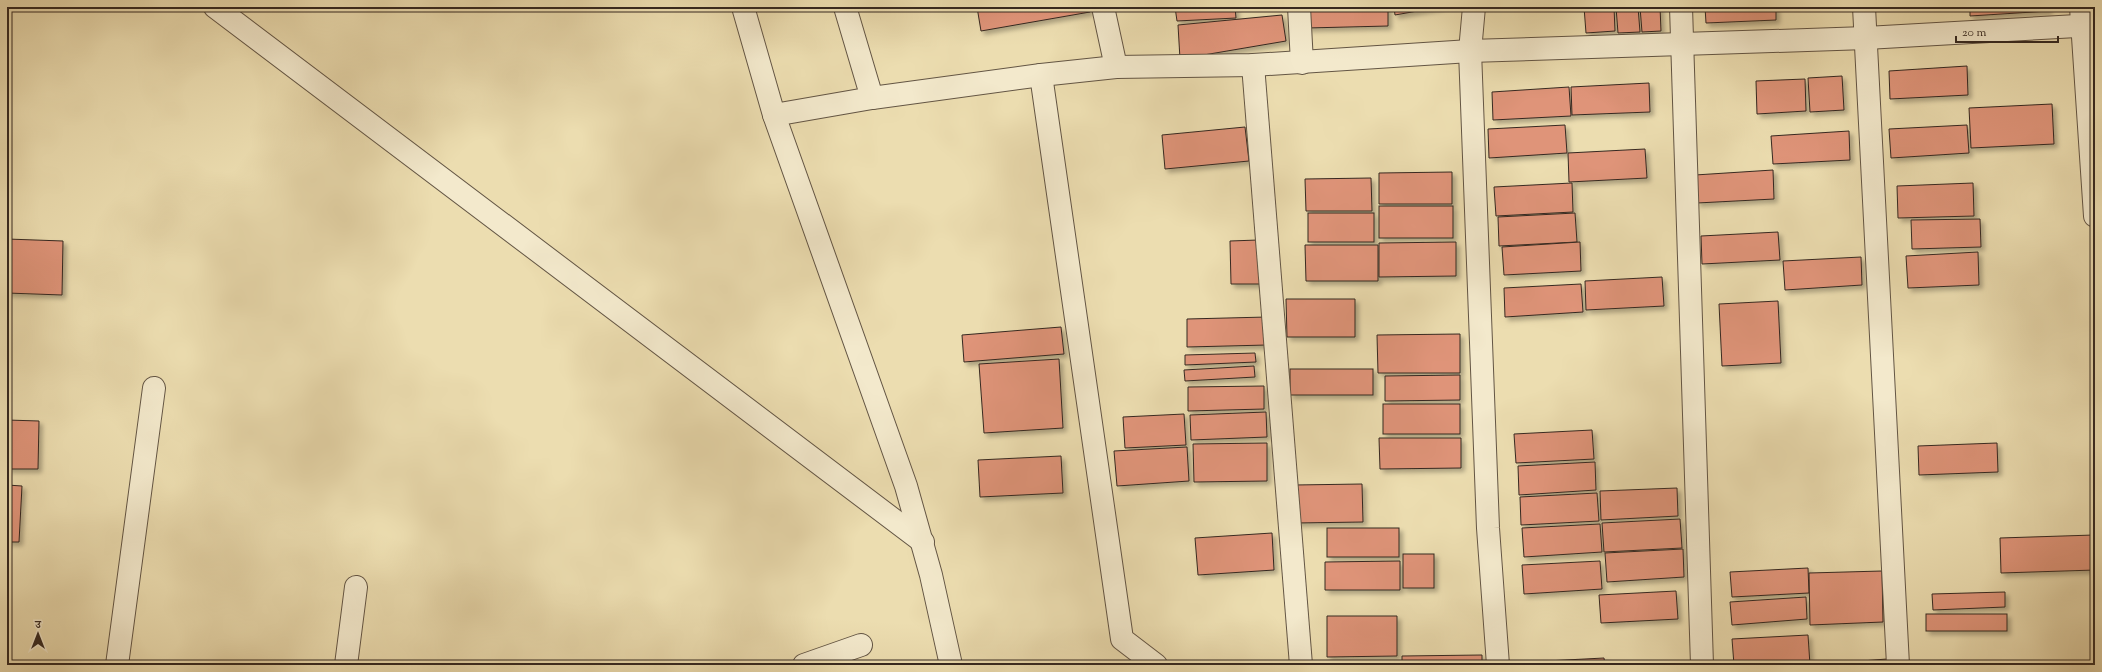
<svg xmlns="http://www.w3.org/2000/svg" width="2102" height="672" font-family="'Sorts Mill Goudy','Noto Serif Devanagari',serif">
	<defs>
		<filter id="shadow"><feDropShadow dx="3.5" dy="3.5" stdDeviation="2" flood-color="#0004"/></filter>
	</defs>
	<rect width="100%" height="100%" fill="#ecddb0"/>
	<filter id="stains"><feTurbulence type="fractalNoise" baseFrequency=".005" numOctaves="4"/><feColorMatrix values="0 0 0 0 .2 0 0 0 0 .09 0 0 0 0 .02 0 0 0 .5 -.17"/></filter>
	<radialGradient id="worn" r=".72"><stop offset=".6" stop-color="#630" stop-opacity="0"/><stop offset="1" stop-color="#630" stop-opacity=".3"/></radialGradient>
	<!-- building -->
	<g fill="#df9479" stroke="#352820" filter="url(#shadow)">
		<path d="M977 7H1089L1090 12 981 31Z"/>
		<path d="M1175 7H1235L1236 18 1177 21Z"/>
		<path d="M1306 7H1388V26L1307 28Z"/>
		<path d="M1394 7H1440L1395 15Z"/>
		<path d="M1584 7H1614L1615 31 1586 33Z"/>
		<path d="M1616 7H1638L1640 32 1618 33Z"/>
		<path d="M1640 7H1660L1661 31 1642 32Z"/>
		<path d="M1705 7H1776V20L1706 23Z"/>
		<path d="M1970 7H2048L2049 11 1970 16Z"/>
		<path d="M1282 15 1286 41 1180 59 1178 25Z"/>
		<path d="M1967 66 1968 95 1890 99 1889 71Z"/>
		<path d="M1842 76 1844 110 1810 112 1808 78Z"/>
		<path d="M1805 79 1806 111 1757 114 1756 81Z"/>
		<path d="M1649 83 1650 112 1572 115 1571 87Z"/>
		<path d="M1569 87 1571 116 1493 120 1492 92Z"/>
		<path d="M2052 104 2054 144 1971 148 1969 108Z"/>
		<path d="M1565 125 1567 153 1489 158 1488 129Z"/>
		<path d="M1967 125 1969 153 1891 158 1889 129Z"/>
		<path d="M1245 127 1249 161 1165 169 1162 135Z"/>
		<path d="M1849 131 1850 160 1773 164 1771 136Z"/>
		<path d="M1645 149 1647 178 1569 182 1568 153Z"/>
		<path d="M1773 170 1774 199 1697 203 1695 175Z"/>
		<path d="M1452 172V204H1379V173Z"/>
		<path d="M1371 178 1372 211H1306L1305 179Z"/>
		<path d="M1572 183 1573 212 1496 216 1494 187Z"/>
		<path d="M1973 183 1974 216 1898 218 1897 186Z"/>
		<rect x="1379" y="206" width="74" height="32"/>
		<rect x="1308" y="213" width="66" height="29"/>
		<path d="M1575 213 1577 242 1499 246 1498 217Z"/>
		<path d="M1980 219 1981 247 1912 249 1911 220Z"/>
		<path d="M1778 232 1780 260 1702 264 1701 236Z"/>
		<path d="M7 239 63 241 62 295 7 293Z"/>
		<path d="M1258 240 1260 284H1231L1230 241Z"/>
		<path d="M1456 242V276L1379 277V243Z"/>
		<path d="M1580 242 1581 271 1504 275 1502 247Z"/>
		<path d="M1305 245H1378V281H1306Z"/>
		<path d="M1978 252 1979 285 1908 288 1906 256Z"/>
		<path d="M1861 257 1862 285 1785 290 1783 261Z"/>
		<path d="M1662 277 1664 306 1586 310 1585 281Z"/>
		<path d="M1581 284 1583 312 1505 317 1504 288Z"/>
		<path d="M1286 299H1355V337H1287Z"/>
		<path d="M1778 301 1781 363 1722 366 1719 304Z"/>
		<path d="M1267 317V345L1187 347V319Z"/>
		<path d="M1061 327 1064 354 964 362 962 335Z"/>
		<path d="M1460 334V373H1378L1377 335Z"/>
		<path d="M1255 353 1256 362 1185 365V355Z"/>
		<path d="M1059 359 1063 428 984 433 979 364Z"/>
		<path d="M1254 366 1255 377 1185 381 1184 370Z"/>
		<rect x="1290" y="369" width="83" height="26"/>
		<path d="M1460 375V400L1385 401V376Z"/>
		<path d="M1264 386V409L1188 411V387Z"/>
		<rect x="1383" y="404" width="77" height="30"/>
		<path d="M1266 412 1267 437 1191 440 1190 415Z"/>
		<path d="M1184 414 1186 445 1125 448 1123 417Z"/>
		<path d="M7 420 39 421 38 469H7Z"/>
		<path d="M1592 430 1594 459 1516 463 1514 434Z"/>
		<path d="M1379 438H1461V468L1380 469Z"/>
		<path d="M1267 443V481L1194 482 1193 444Z"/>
		<path d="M1997 443 1998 472 1919 475 1918 446Z"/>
		<path d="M1187 447 1189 481 1117 486 1114 451Z"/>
		<path d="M1061 456 1063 493 980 497 978 460Z"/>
		<path d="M1595 462 1596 490 1519 495 1518 466Z"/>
		<path d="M1362 484 1363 522 1296 523 1295 485Z"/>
		<path d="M7 485 22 486 19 542H7Z"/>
		<path d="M1677 488 1678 516 1601 520 1600 491Z"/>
		<path d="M1597 493 1599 521 1521 525 1520 497Z"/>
		<path d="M1680 519 1682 548 1604 552 1602 523Z"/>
		<path d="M1600 524 1602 552 1524 557 1522 528Z"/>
		<rect x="1327" y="528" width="72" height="29"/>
		<path d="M1272 533 1274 570 1198 575 1195 538Z"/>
		<path d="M2094 535 2095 570 2001 573 2000 538Z"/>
		<path d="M1683 549 1684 577 1607 582 1605 553Z"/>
		<rect x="1403" y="554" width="31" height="34"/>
		<path d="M1400 561V590H1325V562Z"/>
		<path d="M1600 561 1602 589 1524 594 1522 565Z"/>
		<path d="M1808 568 1809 593 1732 597 1730 572Z"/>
		<path d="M1882 571 1883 622 1810 625 1809 573Z"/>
		<path d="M1676 591 1678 619 1601 623 1599 595Z"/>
		<path d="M2005 592V607L1933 610 1932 594Z"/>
		<path d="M1806 597 1807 619 1732 625 1730 602Z"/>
		<rect x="1926" y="614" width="81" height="17"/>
		<path d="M1327 616H1397V656L1327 657Z"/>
		<path d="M1808 635 1810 665H1734L1732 639Z"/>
		<path d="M1482 655V665H1402V656Z"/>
		<path d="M1604 658 1605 665H1527V662Z"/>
		<path d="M1887 659V665H1811Z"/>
	</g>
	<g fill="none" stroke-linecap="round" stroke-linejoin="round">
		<defs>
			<g id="minor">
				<path d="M215 7 923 542"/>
				<path d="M743 7 774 115 906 486 931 575 951 665"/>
				<path d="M845 7 872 98"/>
				<path d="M1103 7 1116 67"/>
				<path d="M1299 7 1302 63"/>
				<path d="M1474 7 1470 51 1488 528 1498 665"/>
				<path d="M1681 7 1702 665"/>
				<path d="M1864 7 1898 665"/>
				<path d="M2081 7 2095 216"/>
				<path d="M1253 65 1301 665"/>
				<path d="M1041 75 1122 639 1156 665"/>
				<path d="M774 115 872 98 1041 75 1116 67 1253 65 1470 51 1866 38 2095 25"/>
				<path d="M117 665 154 388"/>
				<path d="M346 665 356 587"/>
				<path d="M804 665 861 645"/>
			</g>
		</defs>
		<!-- minor casing -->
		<use href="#minor" stroke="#635544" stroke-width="24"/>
		<!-- minor -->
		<use href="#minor" stroke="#f3e9cc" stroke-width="22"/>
	</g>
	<!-- margin -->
	<rect width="2102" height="672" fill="none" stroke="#ecddb0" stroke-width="24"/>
	<rect x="8" y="8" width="2086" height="656" fill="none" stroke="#352820" stroke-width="2"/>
	<rect x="12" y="12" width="2078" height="648" fill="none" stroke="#352820"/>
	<!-- north arrow -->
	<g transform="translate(38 634)" stroke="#f3e9cc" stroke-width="3" paint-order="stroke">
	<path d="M0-3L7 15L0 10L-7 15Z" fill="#352820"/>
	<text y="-6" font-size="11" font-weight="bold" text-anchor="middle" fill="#352820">उ</text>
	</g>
	<!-- scale -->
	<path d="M1956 36v6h102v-6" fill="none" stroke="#352820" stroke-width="2"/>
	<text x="1962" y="36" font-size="12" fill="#352820" stroke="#f3e9cc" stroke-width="3" paint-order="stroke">20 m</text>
	<rect width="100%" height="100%" filter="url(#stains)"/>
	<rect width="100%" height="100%" fill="url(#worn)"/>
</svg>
